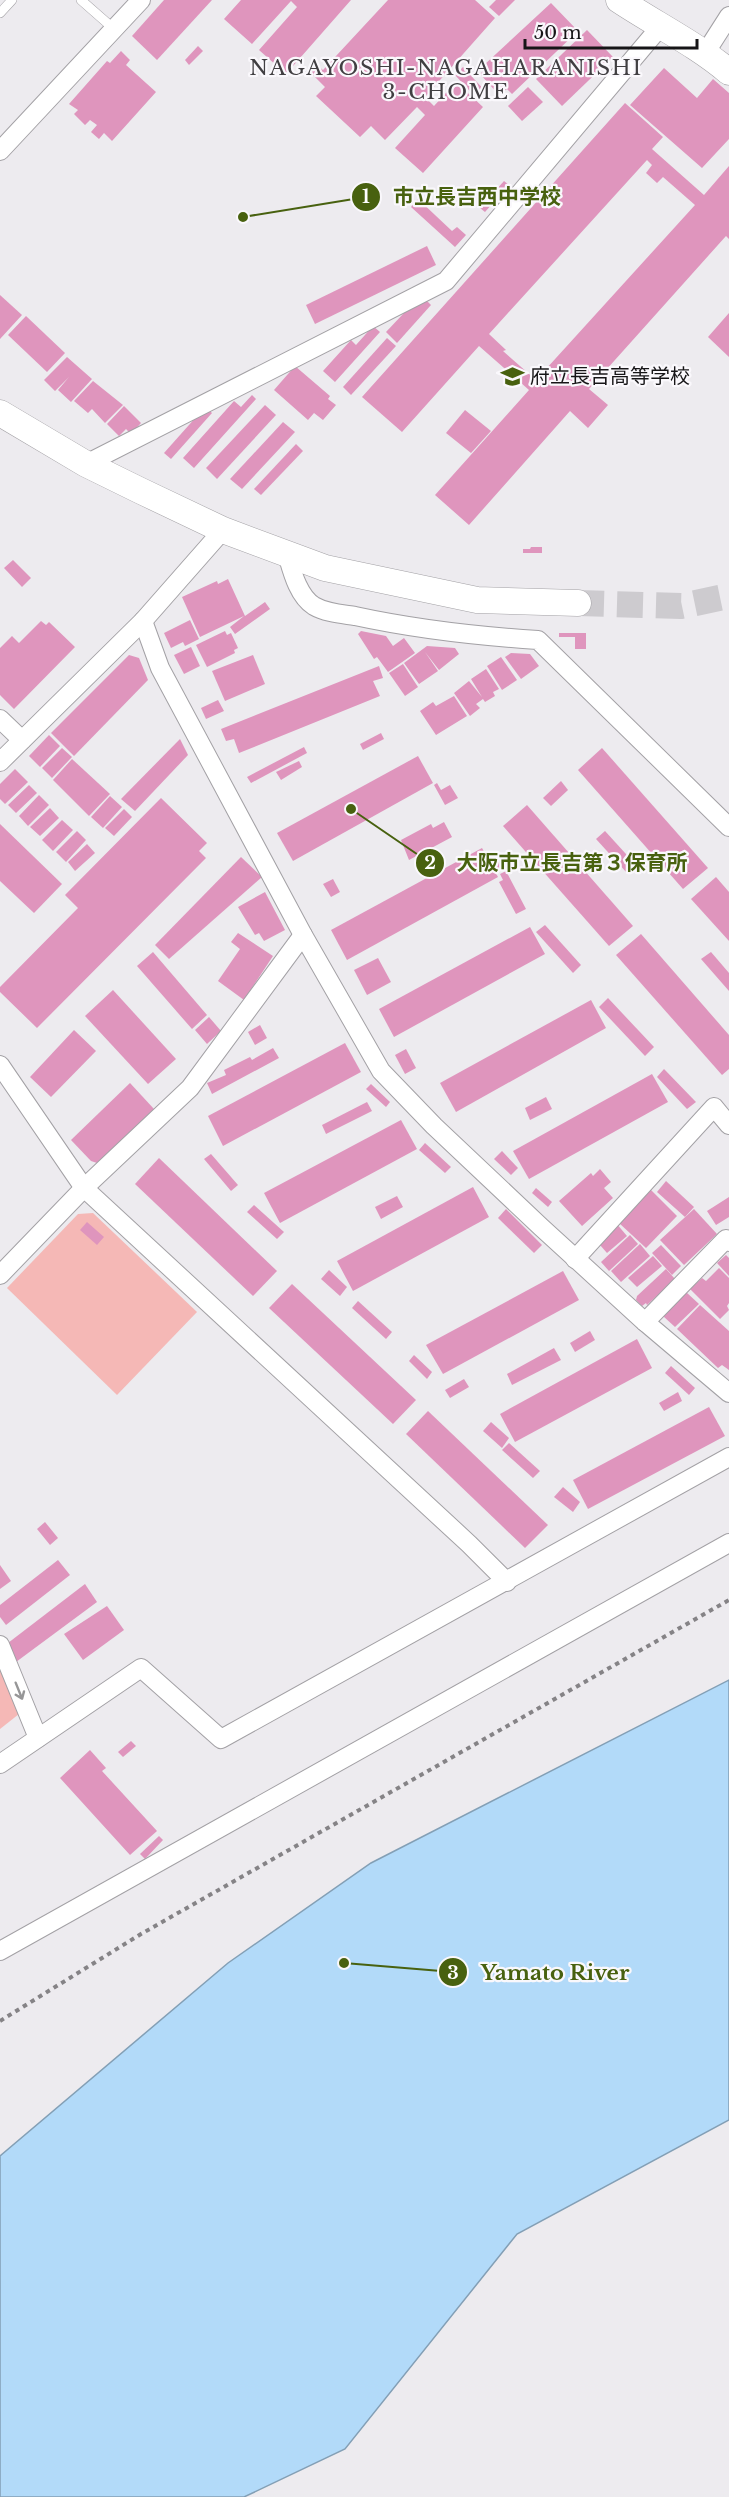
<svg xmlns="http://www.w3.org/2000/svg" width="729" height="2497" font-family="'Libre Baskerville','Noto Sans JP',serif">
	<rect width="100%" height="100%" fill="#edebef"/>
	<!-- green -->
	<g fill="#f5b8b6">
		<path d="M93 1213 197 1312 117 1395 7 1288 78 1214Z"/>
		<path d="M0 1668 19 1714 0 1729Z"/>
	</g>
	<!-- water -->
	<path fill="#b2daf9" stroke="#839fb5" stroke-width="1.5" d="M729 1680V2120L517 2234 345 2449 244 2497H0V2156L228 1963 371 1863Z"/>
	<!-- building -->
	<g fill="#df95bd" fill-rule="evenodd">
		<path d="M164 0H212L157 60 132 36Z"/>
		<path d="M241 0H351L286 74 259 50 297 7 291 1 252 44 224 19Z"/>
		<path d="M388 0H475L495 18 425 97 434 106 456 82 483 107 423 173 395 148 425 115 417 107 385 140 371 126 360 137 316 96 325 87 310 72 317 65 323 70Z"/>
		<path d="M496 0H515L499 16 489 7Z"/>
		<path d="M551 3 578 31 512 94 507 89 499 95 480 74 487 67 484 65Z"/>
		<path d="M587 30 613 57 562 106 536 79Z"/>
		<path d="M198 46 203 51 189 65 185 60Z"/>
		<path d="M121 51 130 60 126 65 156 92 112 141 104 133 99 139 91 132 97 125 90 120 85 125 74 114 78 110 69 104 107 61 110 63Z"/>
		<path d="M463 67 487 93 479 101 455 75Z"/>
		<path d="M664 68 697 98 713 79 729 93V139L702 168 630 105Z"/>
		<path d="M528 87 543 102 522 121 508 106Z"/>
		<path d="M625 103 663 137 652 149 704 195 729 166V239L726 236 589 389 608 405 588 428 570 411 469 525 435 495 529 390 479 346 402 432 362 397ZM647 160 652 165 646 173 657 183 663 177 695 205 536 380 503 351 506 350 489 334Z"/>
		<path d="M504 181 509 185 485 212 480 208Z"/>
		<path d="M418 199 452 231 457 227 466 235 455 247 411 207Z"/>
		<path d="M427 246 436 265 315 324 306 305Z"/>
		<path d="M0 295 22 315 0 339Z"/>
		<path d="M421 295 431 305 397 343 386 332Z"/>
		<path d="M729 313V357L708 337Z"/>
		<path d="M26 316 65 353 47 372 8 335Z"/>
		<path d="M373 326 380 332 335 382 323 371 351 340 356 345Z"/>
		<path d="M387 338 396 346 351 395 343 387Z"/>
		<path d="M67 357 92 379 71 402 58 390 69 377 55 391 44 380Z"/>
		<path d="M295 366 330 396 328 399 336 405 323 420 314 413 308 420 274 390Z"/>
		<path d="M93 381 123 405 105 423 92 409 88 413 74 401Z"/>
		<path d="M252 395 256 399 194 468 183 458 234 401 241 407Z"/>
		<path d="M265 405 276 415 217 479 206 468Z"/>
		<path d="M124 406 141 423 131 434 126 429 119 436 107 424Z"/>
		<path d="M205 407 212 413 171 459 164 453Z"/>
		<path d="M465 410 491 431 471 453 446 433Z"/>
		<path d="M283 422 295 432 242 489 230 479Z"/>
		<path d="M296 444 303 451 261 495 254 489Z"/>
		<path d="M531 547H542V553H523V549H530Z"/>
		<path d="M13 560 31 578 22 587 4 568Z"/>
		<path d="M228 579 245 616 265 602 270 609 235 634 230 627 244 616 200 637 182 597 217 581 218 584Z"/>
		<path d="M190 620 199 639 185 646 183 642 171 648 164 633Z"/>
		<path d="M41 621 46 625 49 622 75 647 14 709 0 695V648L12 636 19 643Z"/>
		<path d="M225 631 227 635 231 633 238 648 234 650 235 653 207 667 196 645Z"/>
		<path d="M361 631 386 636 393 646 404 638 415 653 388 672 377 657 374 659 358 634Z"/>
		<path d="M559 633H586V649H575V637H559Z"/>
		<path d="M427 646 455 648 459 654 439 670 425 652 438 671 419 684 404 663Z"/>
		<path d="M191 647 200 666 184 674 174 655Z"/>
		<path d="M511 653 530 654 539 666 521 679 505 657Z"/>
		<path d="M129 655 139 658 148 680 74 756 51 733Z"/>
		<path d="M253 655 265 684 225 701 212 671Z"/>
		<path d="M501 657 517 680 502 690 487 666Z"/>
		<path d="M403 664 418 687 405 696 389 673Z"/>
		<path d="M379 666 383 678 373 681 380 696 239 753 234 739 226 741 221 729Z"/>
		<path d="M486 669 499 689 493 692 495 696 485 702 483 699 476 704 480 708 470 716 454 693 469 681 482 697 471 679Z"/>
		<path d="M454 696 467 716 436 735 420 711 433 702 436 706Z"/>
		<path d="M218 700 224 711 206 719 201 708Z"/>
		<path d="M381 733 384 739 363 750 360 744Z"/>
		<path d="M49 735 60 746 40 767 29 756Z"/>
		<path d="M180 739 188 755 135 811 121 799Z"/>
		<path d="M304 747 307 753 251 783 247 777Z"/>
		<path d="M62 748 72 757 52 778 42 768Z"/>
		<path d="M602 748 708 868 683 889 578 770Z"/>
		<path d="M418 756 433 783 293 861 277 833Z"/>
		<path d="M72 759 110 794 89 816 53 780Z"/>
		<path d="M299 761 302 767 281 780 276 772Z"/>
		<path d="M15 769 28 782 5 804 0 799V784Z"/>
		<path d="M561 781 568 790 551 806 543 798Z"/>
		<path d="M437 783 441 790 450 785 458 798 445 805 434 785Z"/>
		<path d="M29 785 37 793 16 813 8 805Z"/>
		<path d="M39 795 49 805 28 826 19 816Z"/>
		<path d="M110 796 122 807 103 828 91 817Z"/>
		<path d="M161 798 207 843 199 851 206 858 37 1028 0 992V987L78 908 65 895Z"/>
		<path d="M527 805 633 926 609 946 503 826Z"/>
		<path d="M50 808 59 818 40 836 30 827Z"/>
		<path d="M124 809 132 817 114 836 105 828Z"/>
		<path d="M62 820 73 830 53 851 42 840Z"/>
		<path d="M444 822 452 837 409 860 401 840 431 824 433 828Z"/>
		<path d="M0 824 62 884 34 913 0 881Z"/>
		<path d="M77 831 86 840 66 862 56 852Z"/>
		<path d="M605 831 636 865 627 873 596 839Z"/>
		<path d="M87 844 95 853 75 871 68 862Z"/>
		<path d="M482 848 498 877 347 960 331 930Z"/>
		<path d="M495 851 504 868 497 872 488 854Z"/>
		<path d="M241 857 262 877 169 959 155 945Z"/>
		<path d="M506 871 526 909 516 914 499 882 503 880 500 874Z"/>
		<path d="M716 877 729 892V941L691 899Z"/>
		<path d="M333 879 340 892 331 897 323 884Z"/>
		<path d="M265 892 285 930 264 941 259 933 255 935 238 907Z"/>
		<path d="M545 925 581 965 573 973 536 932Z"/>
		<path d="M530 927 545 954 394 1037 379 1009Z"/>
		<path d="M238 933 273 956 244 1000 218 981 240 949 231 942Z"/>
		<path d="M641 934 729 1035V1069L722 1075 616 955Z"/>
		<path d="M153 952 207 1015 192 1029 137 966Z"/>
		<path d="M711 952 729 973V991L701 959Z"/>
		<path d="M378 958 391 982 367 995 354 970Z"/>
		<path d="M113 990 176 1059 148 1084 85 1016Z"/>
		<path d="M608 998 654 1047 645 1056 599 1007Z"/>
		<path d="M591 1000 606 1028 456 1112 440 1083Z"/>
		<path d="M209 1017 221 1031 207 1044 195 1030Z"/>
		<path d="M260 1025 267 1038 255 1045 248 1032Z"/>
		<path d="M74 1030 96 1051 51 1097 30 1077Z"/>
		<path d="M345 1043 361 1072 223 1146 208 1116Z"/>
		<path d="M273 1048 279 1058 212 1094 207 1083 226 1075 224 1070 250 1057 252 1060Z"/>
		<path d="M406 1049 416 1068 405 1074 395 1055Z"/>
		<path d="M664 1069 696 1102 687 1109 657 1077Z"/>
		<path d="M652 1074 668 1102 529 1179 513 1151Z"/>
		<path d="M130 1083 154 1109 97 1163 91 1161 71 1140Z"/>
		<path d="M371 1084 390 1102 386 1107 366 1089Z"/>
		<path d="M546 1097 552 1109 530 1120 525 1108Z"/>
		<path d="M367 1102 372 1111 326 1134 322 1125Z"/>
		<path d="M401 1120 417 1149 280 1223 264 1193Z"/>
		<path d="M425 1143 451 1167 445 1173 419 1150Z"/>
		<path d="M502 1151 518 1168 511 1175 494 1159Z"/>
		<path d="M211 1154 238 1185 231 1191 204 1159Z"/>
		<path d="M159 1158 277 1271 253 1296 135 1184Z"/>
		<path d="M600 1169 611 1182 604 1188 613 1198 582 1226 559 1201 591 1173 593 1176Z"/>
		<path d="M666 1181 694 1207 685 1217 657 1192Z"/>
		<path d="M473 1187 489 1217 353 1291 337 1261Z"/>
		<path d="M536 1188 552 1202 548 1207 532 1193Z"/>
		<path d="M651 1190 677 1216 646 1248 619 1223Z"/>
		<path d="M397 1196 403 1207 381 1219 375 1207Z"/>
		<path d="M729 1197V1217L716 1225 707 1211Z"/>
		<path d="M254 1205 284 1232 277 1239 247 1212Z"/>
		<path d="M506 1209 542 1245 534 1253 498 1218Z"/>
		<path d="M694 1209 717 1234 684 1265 660 1240Z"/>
		<path d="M87 1222 104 1237 97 1245 80 1230Z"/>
		<path d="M616 1223 627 1236 607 1253 600 1245Z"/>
		<path d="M630 1235 638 1244 609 1271 601 1262Z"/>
		<path d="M640 1244 650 1256 621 1282 611 1271Z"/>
		<path d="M661 1245 681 1266 672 1275 652 1253Z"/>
		<path d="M726 1255 729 1258V1276L717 1263Z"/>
		<path d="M653 1256 662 1266 637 1287 628 1278Z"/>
		<path d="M719 1268 729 1278V1303L727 1306 729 1310 720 1319 690 1289 702 1278 706 1281Z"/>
		<path d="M666 1269 675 1279 647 1305 646 1303 642 1306 636 1300 637 1296Z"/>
		<path d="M329 1270 347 1287 340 1296 321 1279Z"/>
		<path d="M563 1271 579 1300 443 1374 426 1345Z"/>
		<path d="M292 1284 416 1400 393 1424 269 1308Z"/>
		<path d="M686 1292 699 1304 675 1327 663 1316Z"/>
		<path d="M358 1301 392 1332 386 1339 352 1308Z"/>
		<path d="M700 1305 729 1331V1370L722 1365 718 1368 677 1329Z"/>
		<path d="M590 1331 595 1340 575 1352 570 1343Z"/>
		<path d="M637 1339 652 1368 515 1442 500 1414Z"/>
		<path d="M554 1348 561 1360 512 1385 507 1374Z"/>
		<path d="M414 1355 432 1372 427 1379 409 1361Z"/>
		<path d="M671 1366 695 1388 689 1395 665 1373Z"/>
		<path d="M464 1379 469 1387 450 1398 445 1390Z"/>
		<path d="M678 1392 682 1401 664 1411 659 1403Z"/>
		<path d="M709 1407 725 1436 588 1509 573 1480Z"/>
		<path d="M428 1411 548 1525 525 1548 406 1434Z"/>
		<path d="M491 1422 509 1438 502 1448 483 1431Z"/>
		<path d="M509 1443 540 1471 533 1478 502 1450Z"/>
		<path d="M563 1487 580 1502 573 1512 554 1497Z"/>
		<path d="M45 1522 58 1538 50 1545 37 1529Z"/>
		<path d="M58 1560 70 1575 6 1625 0 1617V1605Z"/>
		<path d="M0 1565 11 1581 0 1589Z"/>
		<path d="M85 1584 97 1602 16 1662 8 1643Z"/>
		<path d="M107 1606 124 1630 83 1660 64 1634Z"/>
		<path d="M131 1741 136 1746 123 1757 118 1752Z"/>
		<path d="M90 1750 106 1768 102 1771 157 1831 130 1855 60 1778Z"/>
		<path d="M159 1836 163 1840 145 1859 140 1854Z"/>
	</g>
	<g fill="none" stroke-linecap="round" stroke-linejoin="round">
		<!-- secondary-tunnel -->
		<path stroke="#cdcbcf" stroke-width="26" stroke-dasharray="26 13" stroke-linecap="butt" d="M578 603 681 606 729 596"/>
		<defs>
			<g id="lane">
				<path d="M81 0 114 29"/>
				<path d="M0 13 12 0"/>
			</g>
			<g id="street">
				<path d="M706 52 729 16"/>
				<path d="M0 151 141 0"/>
				<path d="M86 464 446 281 660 27"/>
				<path d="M287 554C292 571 298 596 314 606 326 613 342 614 355 616 415 629 476 636 538 640L729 827"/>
				<path d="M143 621 160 668 303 935 381 1071 434 1126 541 1227 645 1322 729 1393"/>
				<path d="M0 719 22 740"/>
				<path d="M0 762 143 621 223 530"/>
				<path d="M0 1065 84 1188 469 1544 507 1582"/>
				<path d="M575 1259 714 1107 729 1125"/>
				<path d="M0 1275 84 1188 190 1088 303 935"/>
				<path d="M645 1322 726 1239 729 1242"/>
				<path d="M0 1645 38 1738"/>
				<path d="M0 1764 141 1668 221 1739 729 1457"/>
				<path d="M0 1951 729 1543"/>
			</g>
			<g id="secondary">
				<path d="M619 0C655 24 696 44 729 72"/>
				<path d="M0 413 86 464 141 491 223 530 325 568 477 600 578 603"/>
			</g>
		</defs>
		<!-- lane casing -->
		<use href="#lane" stroke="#a3a1a5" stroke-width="10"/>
		<!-- street casing -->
		<use href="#street" stroke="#a3a1a5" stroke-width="20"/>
		<!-- secondary casing -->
		<use href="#secondary" stroke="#a3a1a5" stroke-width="27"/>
		<!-- path -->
		<path stroke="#858386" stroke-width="4" stroke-dasharray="4.5 4.5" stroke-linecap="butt" d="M0 2021 141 1934 729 1600"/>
		<!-- lane -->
		<use href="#lane" stroke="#fff" stroke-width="9"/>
		<!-- street -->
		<use href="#street" stroke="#fff" stroke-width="18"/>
		<!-- secondary -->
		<use href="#secondary" stroke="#fff" stroke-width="26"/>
	</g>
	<!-- one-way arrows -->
	<defs><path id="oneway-shaft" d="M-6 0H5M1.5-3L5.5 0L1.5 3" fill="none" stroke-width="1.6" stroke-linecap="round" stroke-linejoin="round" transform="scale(1.5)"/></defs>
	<use stroke="#969697" href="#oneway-shaft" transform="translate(19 1691) rotate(68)"/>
	<!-- icons -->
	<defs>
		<symbol id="school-bare" viewBox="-9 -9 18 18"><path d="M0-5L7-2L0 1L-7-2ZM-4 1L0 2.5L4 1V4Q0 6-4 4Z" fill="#48610f" stroke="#faf8fc" stroke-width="2.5" paint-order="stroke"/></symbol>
	</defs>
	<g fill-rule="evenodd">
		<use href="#school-bare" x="496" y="360" width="33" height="33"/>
	</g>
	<g text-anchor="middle" stroke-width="4.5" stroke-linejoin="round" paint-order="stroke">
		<!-- poi labels -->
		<g font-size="20" fill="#161517" stroke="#faf8fc" text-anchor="start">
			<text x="530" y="383">府立長吉高等学校</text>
		</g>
		<!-- neighbourhood labels -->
		<g font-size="21" letter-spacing="1.5" fill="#413f42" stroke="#faf8fc">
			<text x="446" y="75">NAGAYOSHI-NAGAHARANISHI<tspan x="446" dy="24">3-CHOME</tspan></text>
		</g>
	</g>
	<!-- callouts -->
	<path fill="none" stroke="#48610f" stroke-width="2" d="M243 217L366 197M351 809L430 863M344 1963L453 1972"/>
	<g fill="#48610f" stroke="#faf8fc" stroke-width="2">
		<circle cx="243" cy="217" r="6"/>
		<circle cx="351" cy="809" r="6"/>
		<circle cx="344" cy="1963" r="6"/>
		<circle cx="366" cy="197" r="15"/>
		<circle cx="430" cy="863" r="15"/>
		<circle cx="453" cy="1972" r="15"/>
	</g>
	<g font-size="18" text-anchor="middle" font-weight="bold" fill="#fff">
		<text x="366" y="203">1</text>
		<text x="430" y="869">2</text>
		<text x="453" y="1979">3</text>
	</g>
	<g font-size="21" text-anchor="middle" font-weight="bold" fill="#48610f" stroke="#faf8fc" stroke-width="4.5" stroke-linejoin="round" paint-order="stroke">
		<text x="477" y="204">市立長吉西中学校</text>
		<text x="572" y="870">大阪市立長吉第３保育所</text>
		<text x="555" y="1980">Yamato River</text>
	</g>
	<!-- scale -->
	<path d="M525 39v9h172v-9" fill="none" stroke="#161517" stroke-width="3"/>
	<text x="534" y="39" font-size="18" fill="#161517" stroke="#faf8fc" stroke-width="4.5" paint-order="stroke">50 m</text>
</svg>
